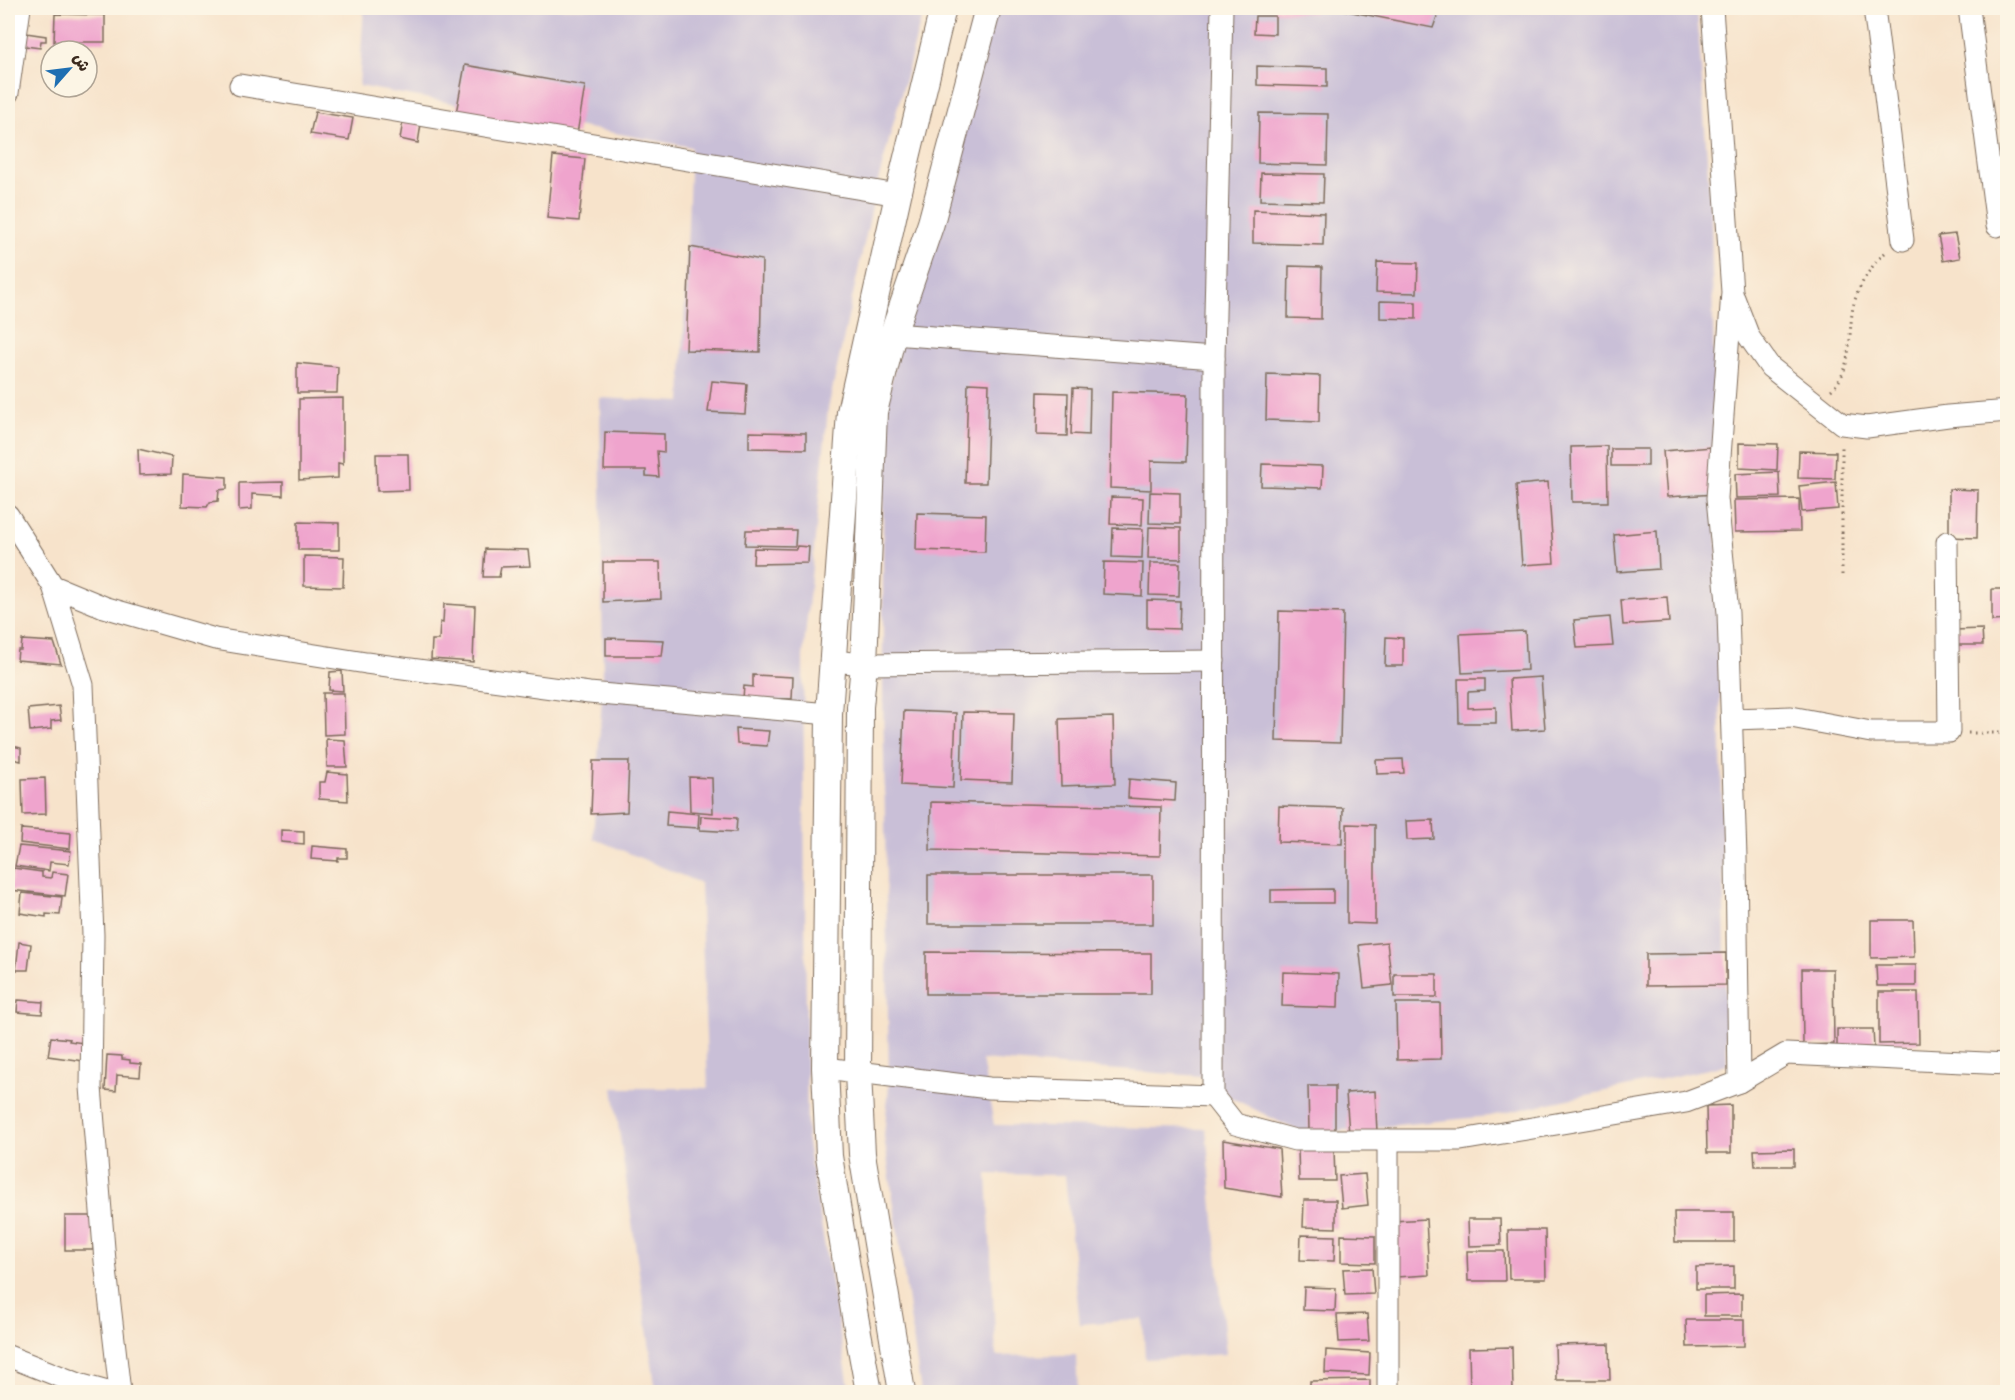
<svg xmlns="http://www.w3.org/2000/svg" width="2015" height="1400" font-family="'Playpen Sans','Playpen Sans Arabic',sans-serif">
	<rect width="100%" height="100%" fill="#fcf5e5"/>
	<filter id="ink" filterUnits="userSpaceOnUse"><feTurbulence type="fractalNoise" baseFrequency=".0167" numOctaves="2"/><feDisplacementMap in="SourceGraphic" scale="12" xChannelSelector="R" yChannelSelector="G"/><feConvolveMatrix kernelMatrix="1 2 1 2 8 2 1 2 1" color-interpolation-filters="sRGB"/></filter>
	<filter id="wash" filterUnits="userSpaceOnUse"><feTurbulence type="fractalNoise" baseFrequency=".008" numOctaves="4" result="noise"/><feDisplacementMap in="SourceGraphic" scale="24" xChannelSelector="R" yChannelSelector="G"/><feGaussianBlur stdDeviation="1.35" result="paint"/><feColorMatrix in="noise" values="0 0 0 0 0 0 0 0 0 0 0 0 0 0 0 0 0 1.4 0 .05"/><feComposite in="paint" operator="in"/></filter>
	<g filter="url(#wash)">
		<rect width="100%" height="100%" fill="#f7e3cb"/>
		<!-- industrial -->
		<g fill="#c9bfd7">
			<path d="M364 8H924L876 189 828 409 803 657 807 1143 850 1392H656L613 1088H708L700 883 593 838 603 681 600 398 681 402 691 147 359 86Z"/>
			<path d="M975 8H1697L1711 220 1727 1065 1490 1116 1304 1134 1232 1098 1200 1076 982 1060 994 1125 1206 1129 1226 1354 1145 1359 1143 1319 1080 1324 1065 1175 987 1174 996 1356 1076 1355 1078 1392H921L884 1136 889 1085 883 692V417Z"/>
		</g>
		<g id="blocks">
			<!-- building -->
			<g fill="#efa4cd">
				<path d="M1274 8H1315L1314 13 1274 12Z"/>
				<path d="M1332 8H1440L1433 28Z"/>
				<path d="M55 14 105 15V42H54Z"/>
				<path d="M1255 16H1275V34L1254 33Z"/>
				<path d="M26 33 46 36V41H41L40 48 25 46Z"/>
				<path d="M465 65 585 86 577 134 456 113Z"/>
				<path d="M1257 66 1327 68V87L1257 85Z"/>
				<path d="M315 112 353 118 349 140 310 134Z"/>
				<path d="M1259 113 1328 114 1327 165 1258 163Z"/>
				<path d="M403 121 421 124 418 143 400 139Z"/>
				<path d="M553 156 585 159 579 221 547 218Z"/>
				<path d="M1261 173 1324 174 1323 202 1260 200Z"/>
				<path d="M1253 210 1324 213 1323 245 1253 243Z"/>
				<path d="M1955 234 1960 258 1943 261 1938 236Z"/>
				<path d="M690 247 762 260 760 352 686 350Z"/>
				<path d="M1377 262 1418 263 1417 293 1376 292Z"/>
				<path d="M1289 266 1322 267 1321 319 1288 318Z"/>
				<path d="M1380 301 1416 302V319L1380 318Z"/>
				<path d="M297 363 338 367 337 393H297Z"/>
				<path d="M1267 374 1320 376 1319 422 1266 420Z"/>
				<path d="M712 381 747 384 745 414 708 412Z"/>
				<path d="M968 383 989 384 986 483H965Z"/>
				<path d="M1073 388 1090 389 1089 435 1071 434Z"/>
				<path d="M1038 392 1068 393 1067 436 1037 435Z"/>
				<path d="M1112 392 1188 394 1186 462 1151 461V490L1110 488Z"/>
				<path d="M343 398V464L338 463V478L299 480V399Z"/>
				<path d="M605 432 664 434V452L657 451 659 477 646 476V470H604Z"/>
				<path d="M749 432 806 433V449L749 448Z"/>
				<path d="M1739 443 1778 444 1777 470 1739 468Z"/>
				<path d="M1607 446 1608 502H1572L1571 447Z"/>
				<path d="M1712 447 1716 494 1667 497 1663 451Z"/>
				<path d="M138 449 172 457 171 474 139 475Z"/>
				<rect x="1611" y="449" width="37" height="17"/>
				<path d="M1799 451 1836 452 1835 479 1798 478Z"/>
				<path d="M376 454H408L409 490 377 491Z"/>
				<path d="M1262 464 1323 466 1322 488 1261 486Z"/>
				<path d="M1779 472 1780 497 1736 498 1735 474Z"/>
				<path d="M183 474 227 477V489L219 490 218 501 210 502 207 507 182 506Z"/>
				<path d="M283 482V496L252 494V509L239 510V483Z"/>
				<path d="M1548 482 1554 563 1522 565 1516 485Z"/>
				<path d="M1836 482 1838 509 1802 512 1799 486Z"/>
				<path d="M1949 489 1978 490 1977 538 1949 537Z"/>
				<path d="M1150 492 1180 493V524L1149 523Z"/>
				<path d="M1111 497 1143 498 1142 525 1110 524Z"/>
				<path d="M1799 499 1800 531 1735 532 1734 500Z"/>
				<path d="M917 513 986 515 985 552 916 550Z"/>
				<path d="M298 522 339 523V550H298Z"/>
				<path d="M1149 527 1181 528V559L1148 558Z"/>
				<path d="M1113 528 1143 529 1142 558 1112 557Z"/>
				<path d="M746 530H796L795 546 745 545Z"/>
				<path d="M1657 531 1659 569 1617 572 1614 535Z"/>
				<path d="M797 546 809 547 808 563 753 564 754 548 796 549Z"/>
				<path d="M485 549 528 550 530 566 501 567 499 577H483Z"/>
				<path d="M304 556 344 557 343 587 304 586Z"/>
				<path d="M603 562H660L661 599 603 602Z"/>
				<path d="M1104 562 1143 563 1142 596 1103 594Z"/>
				<path d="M1150 563H1180L1179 596 1149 595Z"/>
				<path d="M1992 589H2008V620L1992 621Z"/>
				<path d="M1667 597 1669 622 1623 625 1621 600Z"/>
				<path d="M1147 600 1180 601 1179 629 1147 628Z"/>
				<path d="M444 604 475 606 473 662 431 659 432 640H439L440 622 443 623Z"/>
				<path d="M1279 611 1343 613 1340 743 1276 741Z"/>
				<path d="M1610 617 1613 646 1577 648 1574 620Z"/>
				<path d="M1982 629 1983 645H1955L1954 630Z"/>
				<path d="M1525 631 1527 670 1462 673 1460 634Z"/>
				<path d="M1386 637 1403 638V666H1385Z"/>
				<path d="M606 638 664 640 662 656H606Z"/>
				<path d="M22 640 54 642 61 664 17 660 18 650H21Z"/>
				<path d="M342 671 343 691 329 690 330 672Z"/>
				<path d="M753 675 793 677 792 699 743 698 744 686 753 687Z"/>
				<path d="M1541 677 1545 729 1512 731 1509 679Z"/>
				<path d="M1458 679H1485V691L1468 692V708L1496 707V723H1459Z"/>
				<path d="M323 693H344L345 734 324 735Z"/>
				<path d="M59 706 61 720 51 721V729L30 731 28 709Z"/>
				<path d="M904 711 956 713 953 788 901 785Z"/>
				<path d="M963 712 1014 713 1012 782 961 780Z"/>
				<path d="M1113 717 1115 784 1061 786 1059 719Z"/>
				<path d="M736 729 769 731 767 746 737 744Z"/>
				<path d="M326 739 345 740 347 767H327Z"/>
				<path d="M9 745 21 748V761L8 758Z"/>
				<path d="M1403 759 1404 773 1377 774 1376 760Z"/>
				<path d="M593 761H629L627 812 591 814Z"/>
				<path d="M327 772 347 774 348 801 319 799V782H325Z"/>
				<path d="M689 777 712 778 713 813 690 811Z"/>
				<path d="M45 778 46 814 23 815 22 779Z"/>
				<path d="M1129 779 1176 783 1175 801 1128 798Z"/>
				<path d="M931 802 1161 807 1160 856 930 850Z"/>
				<path d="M1279 806 1343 808 1342 844 1278 842Z"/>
				<path d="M667 811 699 814 698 828 666 826Z"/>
				<path d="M701 816 737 818 736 832 700 830Z"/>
				<path d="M1433 820 1434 839 1407 840 1406 821Z"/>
				<path d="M1347 824 1375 825V924L1347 923Z"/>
				<path d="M21 829 71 833 70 849 20 843Z"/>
				<path d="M281 830 304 831V844L281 842Z"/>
				<path d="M19 846 71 851 69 864 50 862 49 871 15 866Z"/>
				<path d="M312 846 347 849V858H338V861L311 859Z"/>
				<path d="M13 868 42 872V877L51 878 52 872 68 874 65 896 10 890Z"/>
				<rect x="928" y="875" width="225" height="49"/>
				<path d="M1333 889V903H1271V890Z"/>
				<path d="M22 893 62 897 60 915 46 914V917L20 913Z"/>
				<path d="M1871 920H1913L1914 957 1871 958Z"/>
				<path d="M19 942 31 944 28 970H16Z"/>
				<path d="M1387 942 1392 985 1364 988 1359 945Z"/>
				<path d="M926 952 1151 953V994H926Z"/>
				<path d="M1726 953V985L1646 986V954Z"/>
				<path d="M1876 965H1916V986H1877Z"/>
				<path d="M1802 969H1833L1834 1044 1803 1045Z"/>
				<path d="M1283 972 1339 974 1338 1008 1282 1006Z"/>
				<rect x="1394" y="974" width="43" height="23"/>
				<path d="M1879 992H1918L1919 1043 1879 1044Z"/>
				<path d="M18 1000 43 1002 42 1014 17 1012Z"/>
				<path d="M1396 1003H1440L1441 1059 1397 1060Z"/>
				<path d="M1837 1029H1873L1874 1047 1837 1048Z"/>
				<path d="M51 1037 70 1039 69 1041 83 1043V1061L48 1056Z"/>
				<path d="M107 1055 122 1056V1059L130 1060V1063L141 1064 140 1077 117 1075 116 1091 105 1090Z"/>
				<path d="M1308 1086H1335V1131H1309Z"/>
				<path d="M1375 1091 1377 1132 1349 1134 1346 1093Z"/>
				<path d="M1731 1105V1153H1707L1706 1106Z"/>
				<path d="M1223 1140 1279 1149 1282 1197 1224 1188Z"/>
				<path d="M1334 1149 1335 1181H1299L1298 1150Z"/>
				<path d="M1794 1149V1166H1755L1754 1150Z"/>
				<path d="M1365 1174 1368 1205 1342 1208 1339 1176Z"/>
				<path d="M1304 1200H1336V1228L1303 1227Z"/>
				<path d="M1674 1212H1734V1242H1675Z"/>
				<rect x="65" y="1216" width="28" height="34"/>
				<path d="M1426 1219 1429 1275 1396 1277 1393 1221Z"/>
				<path d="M1468 1219H1500L1501 1245 1469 1246Z"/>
				<path d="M1508 1230H1545L1546 1279H1509Z"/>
				<path d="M1301 1235 1335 1236 1334 1261 1300 1260Z"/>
				<path d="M1341 1235 1375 1236V1263L1341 1262Z"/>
				<path d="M1467 1251H1504L1505 1281H1468Z"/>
				<path d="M1734 1266V1289H1696V1267Z"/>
				<path d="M1372 1268 1374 1294 1345 1295 1343 1269Z"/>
				<path d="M1304 1287 1336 1288 1335 1311 1303 1310Z"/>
				<path d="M1742 1294V1316H1704V1295Z"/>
				<path d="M1367 1314 1369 1341 1339 1342 1337 1315Z"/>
				<path d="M1686 1320H1744V1346L1687 1347Z"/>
				<path d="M1609 1344 1610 1380H1556L1555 1345Z"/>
				<path d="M1512 1347 1513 1392H1470L1469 1348Z"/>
				<path d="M1326 1350 1370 1353 1369 1375 1325 1373Z"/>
				<path d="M1370 1380V1392H1310V1381Z"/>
			</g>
		</g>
	</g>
	<g filter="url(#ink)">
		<use href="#blocks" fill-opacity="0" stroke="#7d6b5b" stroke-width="1.5"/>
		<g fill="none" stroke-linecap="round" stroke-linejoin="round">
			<defs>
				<g id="minor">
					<path d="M1222 8 1214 358 1213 1096 1235 1124 1295 1140H1461L1686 1102 1739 1082 1786 1054 2008 1064"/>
					<path d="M1712 8 1732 292 1717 498 1728 613 1736 857 1739 1082"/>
					<path d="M1874 8 1903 240"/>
					<path d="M1969 8 1997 226"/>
					<path d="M240 85 898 195"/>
					<path d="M8 93 20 8"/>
					<path d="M1734 298 1749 337 1770 367 1842 424 1867 427 1948 416 2008 411"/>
					<path d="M879 337 893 334 1214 358"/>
					<path d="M8 515 53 586 104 607 215 639 366 663 589 693 829 714"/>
					<path d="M53 586 83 685 93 935 91 1087 105 1261 120 1392"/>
					<path d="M833 661 864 664 1214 661"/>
					<path d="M1732 719 1791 717 1871 732H1949L1947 542"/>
					<path d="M825 1068 989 1088 1213 1096"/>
					<path d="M1388 1140V1392"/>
					<path d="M8 1356 79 1384 108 1392"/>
				</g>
				<g id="major">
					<path d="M869 1392 854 1311 829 1156 825 1068 829 714 850 412 898 195 943 8"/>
					<path d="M902 1392 862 1154 858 1073 860 707 864 664 874 412 893 334 931 223 988 8"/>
				</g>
			</defs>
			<!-- minor casing -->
			<use href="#minor" stroke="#7d6b5b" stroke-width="23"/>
			<!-- major casing -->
			<use href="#major" stroke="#7d6b5b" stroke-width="28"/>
			<!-- path -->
			<g stroke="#7d6b5b" stroke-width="3" stroke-dasharray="1.5 4.5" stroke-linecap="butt">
				<path d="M1831 390C1853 371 1848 334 1853 307 1858 286 1871 265 1887 251"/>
				<path d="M1842 575V444"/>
				<path d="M1968 733H2008"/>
			</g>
			<!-- minor -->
			<use href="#minor" stroke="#fff" stroke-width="21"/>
			<!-- major -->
			<use href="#major" stroke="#fff" stroke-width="26"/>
		</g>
	</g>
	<!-- margin -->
	<rect width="2015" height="1400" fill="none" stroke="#fcf5e5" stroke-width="30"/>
	<!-- north arrow -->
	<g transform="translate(69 69) rotate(62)"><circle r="28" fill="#fcf5e5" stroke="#afa495" stroke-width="1.5"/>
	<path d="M0-4.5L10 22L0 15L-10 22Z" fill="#1f6fb2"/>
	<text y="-9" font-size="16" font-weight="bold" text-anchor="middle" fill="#3b2a1e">ش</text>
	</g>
</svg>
